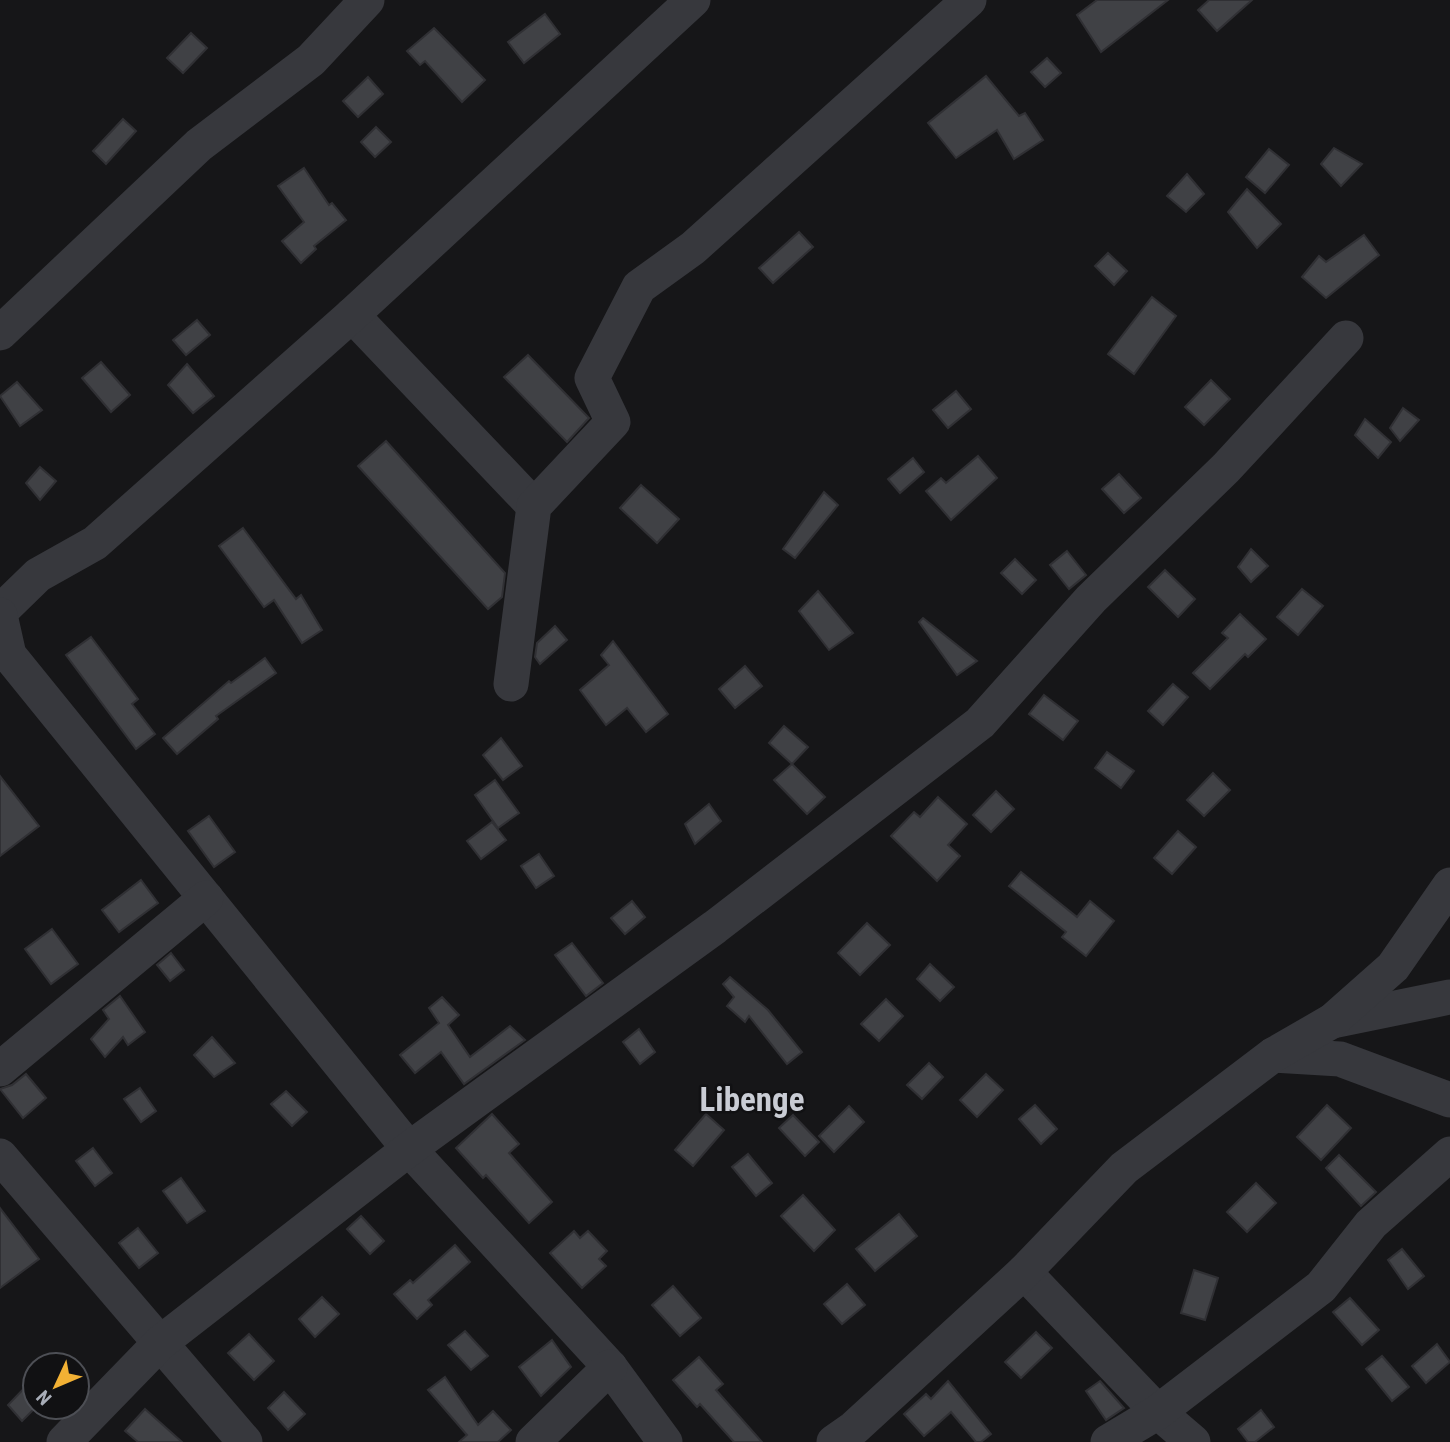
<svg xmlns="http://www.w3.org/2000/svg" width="1450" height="1442" font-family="'Roboto Condensed',sans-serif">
	<rect width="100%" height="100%" fill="#161618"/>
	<!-- building -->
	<g fill="#404145" stroke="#303034" stroke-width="2">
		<path d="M1097 0H1168L1101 52 1077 15Z"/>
		<path d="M1209 0H1252L1217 31 1198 10Z"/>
		<path d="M545 14 560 34 524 63 508 42Z"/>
		<path d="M434 28 485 80 462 102 425 61 420 65 407 51Z"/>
		<path d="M191 33 207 48 183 73 167 58Z"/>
		<path d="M1047 58 1061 73 1045 87 1031 72Z"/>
		<path d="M986 76 1019 116 1025 113 1043 140 1014 159 997 130 956 158 928 123Z"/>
		<path d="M368 77 383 94 358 117 343 101Z"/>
		<path d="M123 119 136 131 106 164 93 151Z"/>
		<path d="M376 127 391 142 375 157 361 142Z"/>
		<path d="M1334 148 1362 164 1341 186 1321 164Z"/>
		<path d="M1269 149 1289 165 1265 193 1246 177Z"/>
		<path d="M304 168 329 205 332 203 346 220 314 246 316 249 301 263 282 241 304 222 278 186Z"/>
		<path d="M1187 174 1204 194 1186 212 1167 196Z"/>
		<path d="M1247 189 1281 224 1257 248 1228 212Z"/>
		<path d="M799 232 813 247 773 283 759 268Z"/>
		<path d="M1364 235 1379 255 1326 298 1302 277 1319 256 1326 262Z"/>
		<path d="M1108 253 1127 271 1114 285 1095 266Z"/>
		<path d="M1152 297 1176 316 1134 374 1108 354Z"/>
		<path d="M197 320 210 335 186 355 173 340Z"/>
		<path d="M528 355 589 418 567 442 504 377Z"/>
		<path d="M101 362 130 395 111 412 82 378Z"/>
		<path d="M187 364 214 396 193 413 168 385Z"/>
		<path d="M1211 380 1230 399 1204 425 1185 407Z"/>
		<path d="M17 382 42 410 20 426 0 396Z"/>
		<path d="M956 391 971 409 948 428 933 410Z"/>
		<path d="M1403 408 1419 420 1400 441 1390 428Z"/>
		<path d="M1365 419 1391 442 1378 458 1355 435Z"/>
		<path d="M386 441 505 573 502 597 488 609 358 466Z"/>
		<path d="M978 456 997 478 951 520 926 491 941 478 946 483Z"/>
		<path d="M913 458 924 472 900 493 888 479Z"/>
		<path d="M40 467 56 481 40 500 26 483Z"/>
		<path d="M1119 474 1141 498 1124 513 1102 489Z"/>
		<path d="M641 485 679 519 657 543 620 508Z"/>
		<path d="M824 492 838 505 795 558 783 549Z"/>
		<path d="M243 528 296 599 301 595 322 630 302 643 274 600 264 607 219 546Z"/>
		<path d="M1251 549 1268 566 1251 582 1238 567Z"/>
		<path d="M1067 551 1086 575 1069 589 1050 565Z"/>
		<path d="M1015 559 1036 580 1022 594 1001 573Z"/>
		<path d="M1165 570 1195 599 1178 617 1148 587Z"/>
		<path d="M1302 589 1323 606 1298 635 1277 617Z"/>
		<path d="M818 591 853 633 829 650 799 611Z"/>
		<path d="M1240 614 1266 639 1248 657 1245 654 1210 689 1193 673 1228 638 1222 633Z"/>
		<path d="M923 618 977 661 957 675 919 622Z"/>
		<path d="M555 626 567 640 540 664 535 657 537 643Z"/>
		<path d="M91 637 138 699 132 704 155 734 136 749 66 655Z"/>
		<path d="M613 641 668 714 646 732 627 708 606 725 580 690 609 665 601 655Z"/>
		<path d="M265 658 276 673 216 716 218 719 177 754 163 738 229 681 231 683Z"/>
		<path d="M745 666 762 686 735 708 719 689Z"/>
		<path d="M1173 684 1188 697 1163 725 1148 711Z"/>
		<path d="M1044 695 1078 721 1063 740 1029 714Z"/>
		<path d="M784 726 808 747 792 764 769 743Z"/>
		<path d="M501 738 522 766 503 780 483 755Z"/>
		<path d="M1107 752 1134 771 1121 788 1095 768Z"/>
		<path d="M792 764 825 797 807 814 774 780Z"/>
		<path d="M1213 773 1230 790 1204 816 1187 800Z"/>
		<path d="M0 776 39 826 0 856Z"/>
		<path d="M495 780 519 813 498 828 475 795Z"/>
		<path d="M996 791 1014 809 991 832 973 815Z"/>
		<path d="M938 797 967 824 948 845 960 856 937 881 891 836 914 812 920 817Z"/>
		<path d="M709 804 721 821 695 844 685 824Z"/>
		<path d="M209 816 235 852 214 867 188 831Z"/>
		<path d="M492 822 506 840 481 859 467 841Z"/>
		<path d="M1178 831 1196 847 1172 874 1154 858Z"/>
		<path d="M539 854 554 876 536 888 521 866Z"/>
		<path d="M1021 872 1077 917 1090 901 1114 921 1086 956 1062 937 1066 932 1009 886Z"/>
		<path d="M141 880 158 903 119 932 102 910Z"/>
		<path d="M632 901 645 917 625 934 611 918Z"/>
		<path d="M867 923 890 945 860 975 838 953Z"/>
		<path d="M52 929 78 964 51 984 25 949Z"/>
		<path d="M572 943 603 983 586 996 555 955Z"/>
		<path d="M171 953 184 970 170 981 157 965Z"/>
		<path d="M930 964 954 987 940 1001 917 979Z"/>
		<path d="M730 977 768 1010 802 1052 787 1064 749 1016 745 1022 727 1006 734 997 723 984Z"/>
		<path d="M120 996 145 1032 128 1045 123 1037 105 1057 91 1039 109 1019 103 1010Z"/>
		<path d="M442 997 459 1015 448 1025 470 1057 510 1026 525 1040 464 1084 441 1052 415 1073 400 1055 439 1023 429 1008Z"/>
		<path d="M886 999 903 1016 879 1041 861 1024Z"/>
		<path d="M639 1029 655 1052 640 1064 623 1042Z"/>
		<path d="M212 1037 235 1063 214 1077 194 1055Z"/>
		<path d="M929 1063 943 1077 922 1099 907 1085Z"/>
		<path d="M26 1074 46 1098 23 1118 0 1089 12 1085Z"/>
		<path d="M986 1074 1003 1090 977 1117 960 1100Z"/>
		<path d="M140 1088 156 1111 141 1122 124 1099Z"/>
		<path d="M286 1091 307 1112 292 1126 271 1104Z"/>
		<path d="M1035 1105 1057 1129 1041 1144 1019 1119Z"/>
		<path d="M1327 1105 1351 1128 1321 1160 1297 1137Z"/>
		<path d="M849 1106 864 1122 834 1152 819 1136Z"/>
		<path d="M492 1114 519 1144 509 1153 552 1202 529 1223 486 1175 483 1178 456 1148Z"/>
		<path d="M706 1114 724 1130 693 1166 675 1150Z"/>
		<path d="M793 1115 819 1142 805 1156 779 1128Z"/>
		<path d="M93 1148 112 1173 95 1186 76 1161Z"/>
		<path d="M748 1154 772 1183 756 1196 732 1167Z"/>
		<path d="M1339 1155 1376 1192 1361 1206 1326 1168Z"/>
		<path d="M181 1178 205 1211 187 1223 163 1191Z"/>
		<path d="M1256 1183 1276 1203 1247 1232 1227 1212Z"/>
		<path d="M803 1195 835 1230 814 1251 781 1216Z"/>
		<path d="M0 1208 39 1259 0 1288Z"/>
		<path d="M899 1214 917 1236 875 1271 856 1249Z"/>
		<path d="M361 1216 384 1241 370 1254 347 1229Z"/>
		<path d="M138 1228 158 1253 139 1268 119 1243Z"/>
		<path d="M574 1231 580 1238 588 1231 607 1251 599 1259 606 1266 582 1288 550 1253Z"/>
		<path d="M455 1245 470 1262 428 1300 432 1305 417 1319 394 1294 410 1280 413 1283Z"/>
		<path d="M1402 1249 1424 1276 1408 1289 1388 1260Z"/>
		<path d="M1194 1270 1218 1278 1205 1320 1181 1313Z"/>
		<path d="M847 1284 865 1305 842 1324 824 1304Z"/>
		<path d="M673 1286 701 1318 680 1336 652 1305Z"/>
		<path d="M322 1297 339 1314 315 1337 299 1319Z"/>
		<path d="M1350 1298 1379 1330 1362 1345 1333 1312Z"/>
		<path d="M465 1331 488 1356 471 1370 448 1345Z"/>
		<path d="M1036 1332 1052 1348 1021 1378 1005 1362Z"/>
		<path d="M249 1334 274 1361 254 1380 228 1353Z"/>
		<path d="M552 1340 571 1367 541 1396 519 1367Z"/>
		<path d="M1437 1344 1450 1362 1426 1383 1412 1366Z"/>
		<path d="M1382 1356 1409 1387 1392 1401 1366 1369Z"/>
		<path d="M699 1357 723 1384 716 1390 762 1442H734L700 1404 697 1407 673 1380Z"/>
		<path d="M35 1377V1408L22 1421 8 1405Z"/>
		<path d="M445 1377 478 1425 493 1411 511 1430 498 1442H459L467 1435 428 1390Z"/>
		<path d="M948 1381 991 1434 981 1442H976L951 1412 924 1436 904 1414 926 1394 931 1399Z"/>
		<path d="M1100 1381 1124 1408 1106 1420 1086 1391Z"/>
		<path d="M284 1392 305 1414 288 1430 268 1408Z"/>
		<path d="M145 1409 182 1442H138L125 1431Z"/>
		<path d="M1261 1410 1274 1427 1255 1442H1248L1238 1429Z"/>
	</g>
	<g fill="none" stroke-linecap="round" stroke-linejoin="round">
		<!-- minor -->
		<g stroke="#37383d" stroke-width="35">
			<path d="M352 315 534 506"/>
			<path d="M0 333 199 145 311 60 367 0"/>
			<path d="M0 612 38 575 95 543 352 315 693 0"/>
			<path d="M0 615 9 655 409 1149 610 1367 665 1442"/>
			<path d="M511 684 534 506 613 422 592 378 639 287 693 248 969 0"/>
			<path d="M1332 1021 1450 997"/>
			<path d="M1273 1055 1340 1059 1450 1100"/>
			<path d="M0 1069 206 898"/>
			<path d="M0 1156 245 1442"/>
			<path d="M1024 1272 1158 1412 1193 1442"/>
			<path d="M64 1442 160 1343 409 1149 715 927 980 723 1091 599 1226 468 1346 338"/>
			<path d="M533 1442 610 1367"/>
			<path d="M834 1442 854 1428 1024 1272 1124 1168 1273 1055 1332 1021 1393 967 1450 885"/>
			<path d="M1108 1442 1158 1412 1321 1287 1371 1224 1450 1154"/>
		</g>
	</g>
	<g text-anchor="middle" stroke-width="5" stroke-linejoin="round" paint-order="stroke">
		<!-- town labels -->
		<g font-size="33" font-weight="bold" fill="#c9ccd4" stroke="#111113">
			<text x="752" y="1111">Libenge</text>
		</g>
	</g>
	<!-- north arrow -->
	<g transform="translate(56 1386) rotate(226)"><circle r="33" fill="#111113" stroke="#4d4f55" stroke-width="2"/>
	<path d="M0-5L12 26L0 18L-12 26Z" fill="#f2b134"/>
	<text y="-10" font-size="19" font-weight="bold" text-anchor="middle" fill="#a8adb8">N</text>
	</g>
</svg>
